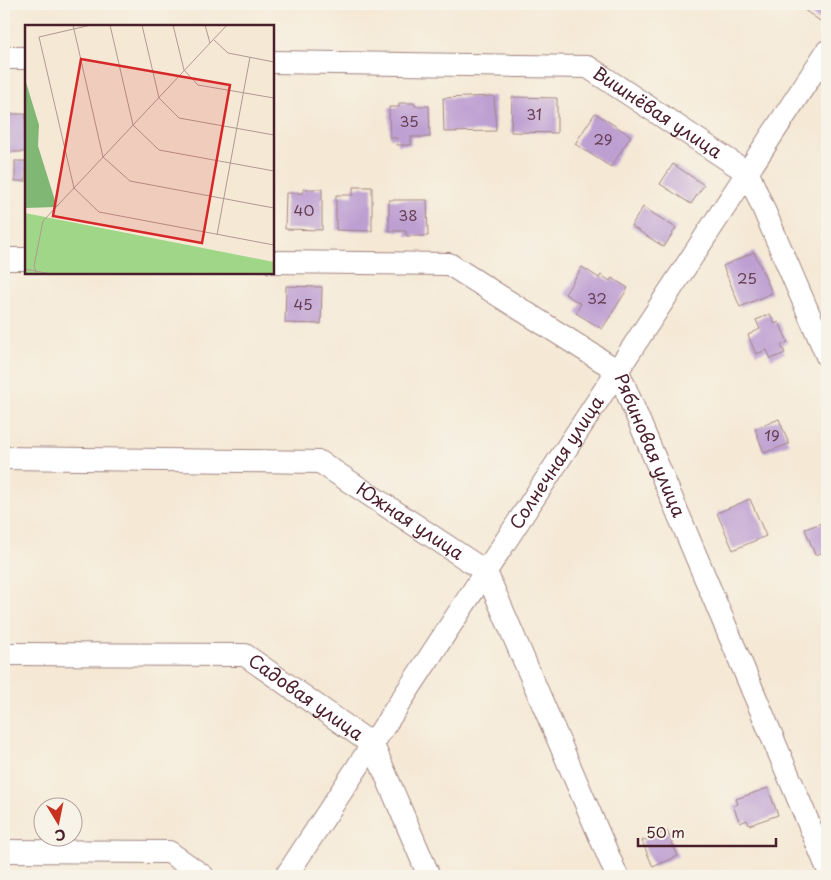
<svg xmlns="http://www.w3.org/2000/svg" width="831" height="880" font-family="'Playpen Sans',sans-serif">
	<rect width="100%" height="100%" fill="#f7f3e8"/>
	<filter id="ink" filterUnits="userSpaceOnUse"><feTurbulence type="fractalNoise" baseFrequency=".02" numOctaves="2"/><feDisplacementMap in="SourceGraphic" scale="10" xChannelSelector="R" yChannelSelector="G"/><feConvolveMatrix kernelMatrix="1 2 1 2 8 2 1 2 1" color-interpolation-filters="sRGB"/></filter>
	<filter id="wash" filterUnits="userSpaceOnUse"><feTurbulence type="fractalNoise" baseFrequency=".0096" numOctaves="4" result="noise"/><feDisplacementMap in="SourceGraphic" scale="20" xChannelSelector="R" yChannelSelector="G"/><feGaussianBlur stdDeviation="1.12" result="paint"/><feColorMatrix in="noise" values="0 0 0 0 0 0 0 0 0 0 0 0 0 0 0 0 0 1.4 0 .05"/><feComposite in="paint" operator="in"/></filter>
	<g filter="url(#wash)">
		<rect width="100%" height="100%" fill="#f5e9d6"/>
		<g id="blocks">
			<!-- building -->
			<g fill="#bd9fd2">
				<path d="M802 4H824L827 6 826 25 800 7Z"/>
				<path d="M494 96 496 131 444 132 443 98Z"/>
				<path d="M512 97 557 98V133L511 132Z"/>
				<path d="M399 103H415V106H429L430 137H411V145H397V138H390L389 107H399Z"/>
				<path d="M595 113 631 136 611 167 575 144Z"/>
				<rect x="8" y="114" width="18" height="38"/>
				<rect x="15" y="161" width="11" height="20"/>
				<path d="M673 164 704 185 691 204 660 184Z"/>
				<path d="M353 187H372V231L336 230V195H353Z"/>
				<path d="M303 189H322V230L285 229 286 193H303Z"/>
				<path d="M389 200H427L428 236H406V231H389Z"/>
				<path d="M643 207 676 228 664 247 631 226Z"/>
				<path d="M754 252 772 293 740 307 723 266Z"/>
				<path d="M582 267 599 278 601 275 610 281 612 278 628 288 602 329 576 313 581 304 565 294Z"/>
				<path d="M286 286 322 287 321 324 285 323Z"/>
				<path d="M770 314 775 324 779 322 788 342 781 345 785 353 771 359 767 350 756 354 748 335 760 329 756 320Z"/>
				<path d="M779 419 789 444 764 453 755 429Z"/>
				<path d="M750 499 766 536 733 550 717 513Z"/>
				<path d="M827 521V551L815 555 805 529Z"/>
				<path d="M768 788 778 815 749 825 747 820 740 823 733 806 738 804 736 799Z"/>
				<path d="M667 831 678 856 653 867 642 841Z"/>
			</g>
		</g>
	</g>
	<g filter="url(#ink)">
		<use href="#blocks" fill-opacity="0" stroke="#a08480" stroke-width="1"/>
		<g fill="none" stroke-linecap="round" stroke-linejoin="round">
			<defs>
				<g id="minor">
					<path d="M4 58H26"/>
					<path id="s1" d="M272 62 588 67 748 173 827 356"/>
					<path d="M4 259H26"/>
					<path id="s2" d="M272 262 449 264 618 371 827 867"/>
					<path id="s3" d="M4 458 320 462 486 572 617 876"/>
					<path id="s4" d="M4 654 245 655 373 745 429 876"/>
					<path d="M4 851 169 852 203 876"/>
					<path id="s5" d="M286 876 827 51"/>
				</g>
			</defs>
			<!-- minor casing -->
			<use href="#minor" stroke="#a08480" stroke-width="24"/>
			<!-- minor -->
			<use href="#minor" stroke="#fff" stroke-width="22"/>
		</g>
	</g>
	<g text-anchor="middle" stroke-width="4" stroke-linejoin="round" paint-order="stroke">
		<!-- number labels -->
		<g font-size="15" fill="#673f55">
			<text x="534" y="120">31</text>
			<text x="409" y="127">35</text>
			<text x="603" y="145">29</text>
			<text x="304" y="216">40</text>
			<text x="408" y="221">38</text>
			<text x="747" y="284">25</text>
			<text x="597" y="304">32</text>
			<text x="303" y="310">45</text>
			<text x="772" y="441">19</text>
		</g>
		<!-- street labels -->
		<g font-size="18" fill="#4a1f2b" stroke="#f7f3e8">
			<text dy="6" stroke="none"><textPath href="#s1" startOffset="399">Вишнёвая улица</textPath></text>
			<text dy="6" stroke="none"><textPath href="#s2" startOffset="458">Рябиновая улица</textPath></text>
			<text dy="6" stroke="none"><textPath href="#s5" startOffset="494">Солнечная улица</textPath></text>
			<text dy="6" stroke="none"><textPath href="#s3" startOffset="424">Южная улица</textPath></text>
			<text dy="6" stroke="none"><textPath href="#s4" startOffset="315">Садовая улица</textPath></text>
		</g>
	</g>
	<!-- overview -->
	<g transform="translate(25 25)">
		<rect width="249" height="249" fill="#f5e9d6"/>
		<path d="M0 188 249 237V249H0Z" fill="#a0d687"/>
		<path d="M0 54 14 100 13 121 32 182 0 183Z" fill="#80b774"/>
		<path fill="none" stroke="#b19892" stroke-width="1" d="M48 0 78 132 105 156 249 183M66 0 14 12 49 163 74 187 249 220M85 0 108 100 134 125 249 146M117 0 134 73 154 93 249 110M148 0 159 45 173 60 249 73M180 0 185 18M189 15 203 28 249 37M192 210 225 32M0 244 26 249M12 249 9 241 18 196 202 0"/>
		<path fill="#d62828" fill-opacity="0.15" stroke="#d62828" stroke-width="2.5" d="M56 34 205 60 177 218 28 191Z"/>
		<rect width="249" height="249" fill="none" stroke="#4a1f2b" stroke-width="2.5"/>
	</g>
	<!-- margin -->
	<rect width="831" height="880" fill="none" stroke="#f7f3e8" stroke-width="20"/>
	<!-- north arrow -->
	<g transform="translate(58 822) rotate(170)"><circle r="24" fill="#f7f3e8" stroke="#b29e9c"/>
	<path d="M0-4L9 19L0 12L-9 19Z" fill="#c8321e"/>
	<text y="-8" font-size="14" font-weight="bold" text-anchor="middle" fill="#4a1f2b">С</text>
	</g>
	<!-- scale -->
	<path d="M638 838v8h138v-8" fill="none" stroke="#4a1f2b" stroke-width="2.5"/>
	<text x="646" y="838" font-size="15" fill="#4a1f2b" stroke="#f7f3e8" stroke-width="4" paint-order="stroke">50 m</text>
</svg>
